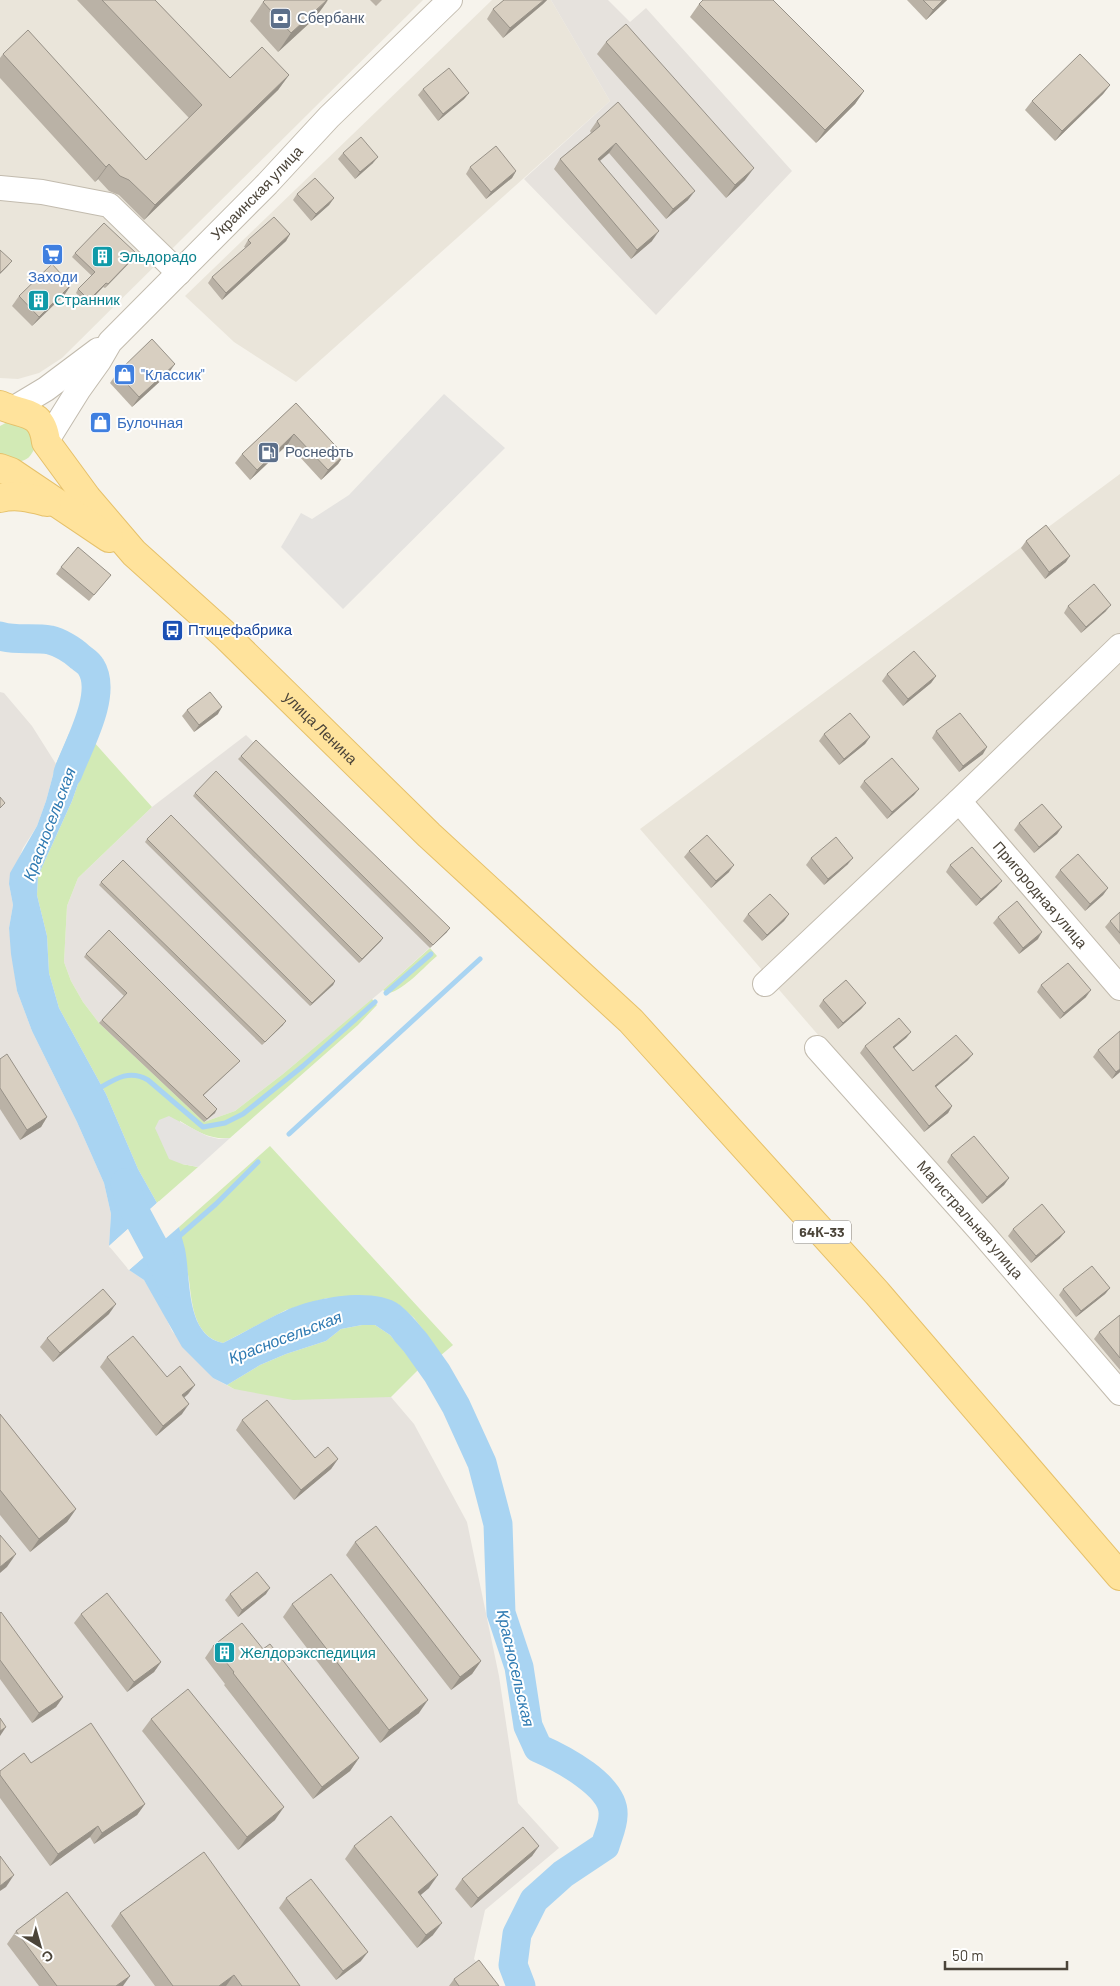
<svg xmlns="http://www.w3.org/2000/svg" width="1120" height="1986" font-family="Barlow,sans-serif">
	<rect width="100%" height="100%" fill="#f6f3ec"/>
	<!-- residential -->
	<g fill="#eae5da">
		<path d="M0 0H423L62 358 39 373 18 379 0 378Z"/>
		<path d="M492 0H551L610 101 296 382 234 342 185 296Z"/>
		<path d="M1120 474V1384L640 829Z"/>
	</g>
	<!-- industrial -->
	<g fill="#e6e2dd">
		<path d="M551 0H608L630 22 646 8 792 171 656 315 524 179 610 101Z"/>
		<path d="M0 692 4 693 32 726 56 764 46 801 37 826 23 848 9 884 13 905 9 928 17 991 32 1031 77 1122 104 1183 111 1214 109 1246 129 1270 144 1280 159 1303 172 1331 213 1378 234 1389 362 1397H391L414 1424 467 1522 499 1676 518 1803 559 1848 485 1910 474 1959 495 1986H0Z"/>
		<path d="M246 735 447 932 383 990 283 1074 235 1111 204 1122 99 1023 83 1002 71 981 64 962 67 906 78 878 152 807Z"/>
	</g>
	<!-- green -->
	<g fill="#d2eab5">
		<path d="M11 420 24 422 36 444C29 466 17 463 0 456V426Z"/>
		<path d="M93 741 152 807 78 878 67 906 64 962 71 981 83 1002 99 1023 204 1122 235 1111 283 1074 372 999 377 1005 358 1025 230 1138C210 1140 196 1131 180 1121L182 1164 198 1167 157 1203 138 1169 106 1094 59 1008 49 973 47 936 37 895 38 876 72 801Z"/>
		<path d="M430 948 437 956C425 966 404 990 389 993L383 990Z"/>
		<path d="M270 1146 453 1345 440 1356 427 1335 414 1318 398 1304 327 1298 286 1310 223 1343C194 1337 192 1304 189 1280 186 1262 182 1244 179 1227Z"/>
		<path d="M362 1325H375L390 1335 419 1369 391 1397 293 1400 234 1389 227 1385 260 1365 286 1354 326 1341 341 1329Z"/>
	</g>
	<!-- parking -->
	<g fill="#e5e3e0">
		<path d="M444 394 505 448 343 609 281 547 301 513 312 519 349 495Z"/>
		<path d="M169 1116 207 1136 219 1139 230 1138 198 1167 182 1164 169 1159 155 1128 159 1120Z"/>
	</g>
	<!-- water -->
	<g fill="#a9d4f2">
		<path d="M69 734 93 741 72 801 38 876 37 895 47 936 49 973 59 1008 106 1094 138 1169 157 1203 109 1246 111 1214 104 1183 77 1122 32 1031 17 991 11 954 9 928 13 905 9 884 10 873 37 826 46 801 56 764Z"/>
		<path d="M179 1227C181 1234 183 1242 185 1249 191 1278 185 1336 223 1343 244 1333 264 1320 285 1311 312 1298 374 1286 400 1305 417 1319 429 1337 440 1356L419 1369 390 1335 375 1325H362L341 1329 326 1341 286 1354 260 1365 227 1385 213 1378 182 1347 144 1280 129 1270Z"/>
	</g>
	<!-- pier -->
	<g fill="#f6f3ec">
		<path d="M159 1201V1205L110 1248 109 1246Z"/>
		<path d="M179 1224 180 1225 129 1270 127 1268Z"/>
	</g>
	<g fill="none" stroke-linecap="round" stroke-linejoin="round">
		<!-- stream -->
		<g stroke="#a9d4f2" stroke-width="5">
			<path d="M386 993 431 954"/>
			<path d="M98 1089C115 1079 129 1069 148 1080L203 1127 225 1123 243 1114 303 1066 375 1002"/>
			<path d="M289 1134 480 959"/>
			<path d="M177 1238 216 1204 258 1162"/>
		</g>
		<!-- river -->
		<g stroke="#a9d4f2" stroke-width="29">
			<path d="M0 636C16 641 33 637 50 640 59 642 73 650 80 657 84 660 89 663 91 667 108 694 78 746 68 773"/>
			<path d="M125 1183 131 1204 167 1271 171 1283"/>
			<path d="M406 1332 415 1342 437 1373 456 1406 482 1463 498 1524 501 1613 519 1667 528 1726 538 1748C561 1758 616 1786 613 1816 613 1825 608 1836 605 1846L563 1874 534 1900 517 1934 513 1965 521 1986"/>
		</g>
		<defs>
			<g id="minor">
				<path d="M0 188 42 192 109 205 179 273"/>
				<path d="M11 410 46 389 98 350"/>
				<path id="s1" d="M46 442 79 389 99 361 110 342 267 184 329 117 450 0"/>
				<path id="s2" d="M959 801 1120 988"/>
				<path d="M765 984 959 801 1120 646"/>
				<path id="s3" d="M817 1048 983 1234 1120 1393"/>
			</g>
			<g id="major">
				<path id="s4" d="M0 405C23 416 42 409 46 442L87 498 134 553 224 634 429 835 631 1021 877 1293 1120 1576"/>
				<path d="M0 468 11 472 109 538"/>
				<path d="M0 498C17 494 31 498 47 502"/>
			</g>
		</defs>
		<!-- minor casing -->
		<use href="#minor" stroke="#c2bbae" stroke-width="26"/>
		<!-- major casing -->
		<use href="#major" stroke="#e6c16a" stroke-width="30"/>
		<!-- minor -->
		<use href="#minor" stroke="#fff" stroke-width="24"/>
		<!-- major -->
		<use href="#major" stroke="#ffe39c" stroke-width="28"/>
	</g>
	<!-- wall -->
	<g fill="#bab2a6">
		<path d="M77 0H155L230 78 289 75 278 90 144 220 119 195 109 191 98 179 95 182 0 78V58L3 54 146 160 189 118Z"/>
		<path d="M328 0 315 18 278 52 250 21 263 2Z"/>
		<path d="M370 0H382L376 6Z"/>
		<path d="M504 0H547L543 4 503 38 487 19 493 9Z"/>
		<path d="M907 0H947L926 20Z"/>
		<path d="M699 4 864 91 855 104 816 143 690 17Z"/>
		<path d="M606 42 745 180 726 198 597 54Z"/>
		<path d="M1110 85 1103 94 1055 141 1025 110 1032 101Z"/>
		<path d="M423 89 469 93 464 99 438 121 418 95Z"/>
		<path d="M597 121 688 200 666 219 609 153 600 161 652 241 631 259 554 169 560 159 591 133 590 131Z"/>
		<path d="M343 153 373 163 355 179 338 159Z"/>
		<path d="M470 167 516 171 512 178 486 199 466 174Z"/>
		<path d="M297 194 334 198 329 205 311 221 293 200Z"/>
		<path d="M290 234 286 241 222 300 208 283 212 277 246 248 244 247 248 240Z"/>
		<path d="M75 253 134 258 105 288 103 287 87 304 76 293 78 289 92 276 72 257Z"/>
		<path d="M71 285 65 294 32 326 12 306 19 296Z"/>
		<path d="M117 373 168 374 132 407 110 383Z"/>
		<path d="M296 403 344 455 338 464 321 480 288 444 250 480 235 463 242 454Z"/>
		<path d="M1026 541 1066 562 1045 579 1021 548Z"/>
		<path d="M61 567 111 575 89 601 56 574Z"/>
		<path d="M1068 606 1106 611 1081 633 1064 613Z"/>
		<path d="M887 674 936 676 931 683 903 706 882 681Z"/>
		<path d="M187 710 218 714 194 732 182 716Z"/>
		<path d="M936 731 983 754 959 772 932 738Z"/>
		<path d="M824 734 870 737 865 744 839 765 819 741Z"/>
		<path d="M241 756 447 932 430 948 238 759Z"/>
		<path d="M864 781 919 789 914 795 887 819 860 787Z"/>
		<path d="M195 793 381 941 359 963 193 796Z"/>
		<path d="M1019 823 1062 827 1057 834 1034 853 1014 830Z"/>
		<path d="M147 839 335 981 333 985 310 1006 145 842Z"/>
		<path d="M689 851 729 872 711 888 684 857Z"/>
		<path d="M811 858 848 864 824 885 806 865Z"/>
		<path d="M950 865 997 887 976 906 946 872Z"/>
		<path d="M1060 870 1108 888 1103 895 1085 911 1055 877Z"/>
		<path d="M101 882 283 1025 262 1045 99 885Z"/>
		<path d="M1120 912V945L1105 927 1110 921Z"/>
		<path d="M748 914H789L784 921 762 941 743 921Z"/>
		<path d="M998 917 1038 939 1019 954 993 923Z"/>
		<path d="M86 954 240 1061 237 1064 203 1096 215 1113 204 1122 99 1023 124 996 84 957Z"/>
		<path d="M1041 985 1086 997 1060 1019 1037 992Z"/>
		<path d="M823 1000 866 1003 861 1009 838 1029 819 1006Z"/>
		<path d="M911 1032 906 1038 894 1048 913 1071 968 1060 936 1087 952 1106 948 1113 924 1132 860 1053 865 1046Z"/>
		<path d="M1098 1050 1120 1072 1112 1079 1093 1057Z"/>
		<path d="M0 1059 47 1117 41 1127 20 1140 0 1109Z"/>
		<path d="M951 1155 1009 1178 1004 1185 982 1204 947 1162Z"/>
		<path d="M1013 1229 1060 1238 1031 1263 1008 1236Z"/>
		<path d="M1110 1288 1105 1294 1076 1317 1059 1295 1063 1289Z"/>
		<path d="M109 1314 53 1362 40 1347 47 1338Z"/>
		<path d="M1120 1315V1370L1094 1339 1099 1332Z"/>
		<path d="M107 1357 167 1377 195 1385 188 1394 184 1398 182 1414 156 1436 100 1367Z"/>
		<path d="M0 1414 76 1509 67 1522 30 1552 0 1515Z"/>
		<path d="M242 1420 315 1458 338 1459 331 1469 294 1500 236 1430Z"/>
		<path d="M355 1542 481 1661 472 1674 451 1690 346 1555Z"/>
		<path d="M230 1594H266L238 1617 225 1600Z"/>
		<path d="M292 1604 419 1713 380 1743 283 1617Z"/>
		<path d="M0 1613 63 1697 56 1707 32 1723 0 1679Z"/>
		<path d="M81 1614 161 1662 154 1672 127 1692 74 1623Z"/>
		<path d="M213 1646 263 1649 359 1758 350 1771 313 1799 224 1685 225 1684 205 1658Z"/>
		<path d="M151 1719 275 1820 238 1850 142 1731Z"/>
		<path d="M0 1771 145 1804 137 1815 94 1844 90 1837 50 1866 0 1798Z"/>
		<path d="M354 1846 429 1888 420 1895 433 1935 417 1948 345 1859Z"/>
		<path d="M539 1846 532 1856 471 1908 455 1889 462 1879Z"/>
		<path d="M286 1898 361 1961 336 1980 279 1908Z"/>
		<path d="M120 1913 300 1986H155L111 1926Z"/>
		<path d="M16 1931 123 1986H39L7 1944Z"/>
		<path d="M454 1979 499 1986H449Z"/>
	</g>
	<!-- shaded-wall -->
	<g fill="#979187">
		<path d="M328 0 315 18 278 52 291 33Z"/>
		<path d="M544 0H547L543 4 503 38 510 28Z"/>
		<path d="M943 0H947L926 20 933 10Z"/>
		<path d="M289 75 278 90 144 220 155 205Z"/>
		<path d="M1110 85 1103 94 1055 141 1062 131Z"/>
		<path d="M864 91 855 104 816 143 825 130Z"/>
		<path d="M469 93 464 99 438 121 443 114Z"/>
		<path d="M616 143 609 153 591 168 598 159Z"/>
		<path d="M378 157 373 163 355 179 360 172Z"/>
		<path d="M109 164 98 179 95 182 106 167Z"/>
		<path d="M754 168 745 180 726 198 735 185Z"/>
		<path d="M516 171 512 178 486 199 491 192Z"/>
		<path d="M695 191 688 200 666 219 673 209Z"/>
		<path d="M334 198 329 205 311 221 316 214Z"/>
		<path d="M659 231 652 241 631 259 637 250Z"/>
		<path d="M290 234 286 241 222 300 226 293Z"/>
		<path d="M137 254 134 258 105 288 108 284Z"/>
		<path d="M12 261 7 267 0 274V273Z"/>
		<path d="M106 283 103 287 87 304 89 300Z"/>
		<path d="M71 285 65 294 32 326 39 317Z"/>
		<path d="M175 364 168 374 132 407 139 397Z"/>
		<path d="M294 434 288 444 250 480 257 470Z"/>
		<path d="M344 455 338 464 321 480 328 470Z"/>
		<path d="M1070 556 1066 562 1045 579 1049 572Z"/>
		<path d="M1111 605 1106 611 1081 633 1086 627Z"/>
		<path d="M936 676 931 683 903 706 908 699Z"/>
		<path d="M222 707 218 714 194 732 199 725Z"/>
		<path d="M870 737 865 744 839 765 844 759Z"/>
		<path d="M987 747 983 754 959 772 963 766Z"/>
		<path d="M919 789 914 795 887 819 892 812Z"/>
		<path d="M1062 827 1057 834 1034 853 1039 847Z"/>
		<path d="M853 858 848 864 824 885 828 879Z"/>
		<path d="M734 865 729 872 711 888 716 881Z"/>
		<path d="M1002 881 997 887 976 906 981 899Z"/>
		<path d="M1108 888 1103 895 1085 911 1090 904Z"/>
		<path d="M789 914 784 921 762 941 767 935Z"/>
		<path d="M450 928 447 932 430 948Z"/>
		<path d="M1042 932 1038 939 1019 954 1023 948Z"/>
		<path d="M383 938 381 941 359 963 362 959Z"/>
		<path d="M335 981 333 985 310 1006 312 1003Z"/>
		<path d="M1091 990 1086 997 1060 1019 1064 1013Z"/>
		<path d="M866 1003 861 1009 838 1029 843 1023Z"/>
		<path d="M286 1021 283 1025 262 1045Z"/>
		<path d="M911 1032 906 1038 888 1053 893 1047Z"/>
		<path d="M973 1054 968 1060 930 1092 935 1086Z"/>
		<path d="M1120 1069V1072L1112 1079 1116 1072Z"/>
		<path d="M952 1106 948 1113 924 1132 929 1126Z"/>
		<path d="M217 1109 215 1113 204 1122Z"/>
		<path d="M47 1117 41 1127 20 1140 27 1130Z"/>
		<path d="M1009 1178 1004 1185 982 1204 987 1197Z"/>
		<path d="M1065 1232 1060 1238 1031 1263 1036 1256Z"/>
		<path d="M1110 1288 1105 1294 1076 1317 1081 1311Z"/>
		<path d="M116 1304 109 1314 53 1362 60 1353Z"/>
		<path d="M195 1385 188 1394 175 1405 182 1395Z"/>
		<path d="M189 1404 182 1414 156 1436 163 1426Z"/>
		<path d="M338 1459 331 1469 294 1500 301 1490Z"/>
		<path d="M76 1509 67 1522 30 1552 39 1539Z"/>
		<path d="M16 1554 7 1567 0 1573V1567Z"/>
		<path d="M270 1588 266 1594 238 1617 242 1610Z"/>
		<path d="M481 1661 472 1674 451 1690 460 1677Z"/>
		<path d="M161 1662 154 1672 127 1692 134 1682Z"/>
		<path d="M63 1697 56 1707 32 1723 39 1713Z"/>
		<path d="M428 1700 419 1713 380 1743 389 1730Z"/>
		<path d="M6 1727 0 1736V1731Z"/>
		<path d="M359 1758 350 1771 313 1799 322 1787Z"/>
		<path d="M145 1804 137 1815 94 1844 102 1833Z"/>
		<path d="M284 1807 275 1820 238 1850 247 1837Z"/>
		<path d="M98 1826 90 1837 50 1866 58 1854Z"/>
		<path d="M539 1846 532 1856 471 1908 478 1898Z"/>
		<path d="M14 1875 6 1887 0 1891V1886Z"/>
		<path d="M438 1875 429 1888 409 1905 418 1892Z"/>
		<path d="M442 1923 433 1935 417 1948 426 1935Z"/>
		<path d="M368 1952 361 1961 336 1980 343 1971Z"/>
		<path d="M234 1975 226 1986H219Z"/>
		<path d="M130 1976 123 1986H116Z"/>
	</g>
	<!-- building -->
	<g fill="#d8cfc1" stroke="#979187">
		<path d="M102 0H155L230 78 262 47 289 75 155 205 129 180 120 176 109 164 106 167 3 54 28 30 146 160 202 105Z"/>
		<path d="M265 0H327L291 33 263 2Z"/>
		<path d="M504 0H544L510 28 493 9Z"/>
		<path d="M703 0H773L864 91 825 130 699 4Z"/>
		<path d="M923 0H943L933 10Z"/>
		<path d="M626 24 754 168 735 185 606 42Z"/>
		<path d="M1080 54 1110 85 1062 131 1032 101Z"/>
		<path d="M449 68 469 93 443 114 423 89Z"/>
		<path d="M618 102 695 191 673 209 616 143 598 159 659 231 637 250 560 159 600 126 597 121Z"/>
		<path d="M361 137 378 157 360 172 343 153Z"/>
		<path d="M496 146 516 171 491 192 470 167Z"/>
		<path d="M315 178 334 198 316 214 297 194Z"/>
		<path d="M274 217 290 234 226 293 212 277 251 243 248 240Z"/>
		<path d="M104 223 137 254 108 284 106 283 89 300 78 289 95 272 75 253Z"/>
		<path d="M0 250 12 261 0 273Z"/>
		<path d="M52 264 71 285 39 317 19 296Z"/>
		<path d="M152 339 175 364 139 397 117 373Z"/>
		<path d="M296 403 344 455 328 470 294 434 257 470 242 454Z"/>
		<path d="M1046 525 1070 556 1049 572 1026 541Z"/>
		<path d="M78 547 111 575 94 595 61 567Z"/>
		<path d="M1094 584 1111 605 1086 627 1068 606Z"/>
		<path d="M914 651 936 676 908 699 887 674Z"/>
		<path d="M210 692 222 707 199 725 187 710Z"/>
		<path d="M850 713 870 737 844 759 824 734Z"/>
		<path d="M960 713 987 747 963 766 936 731Z"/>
		<path d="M256 740 450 928 433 945 241 756Z"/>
		<path d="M892 758 919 789 892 812 864 781Z"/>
		<path d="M216 771 383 938 362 959 195 793Z"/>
		<path d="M0 797 5 803 0 808Z"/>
		<path d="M1042 804 1062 827 1039 847 1019 823Z"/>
		<path d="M171 815 335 981 312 1003 147 839Z"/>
		<path d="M707 835 734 865 716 881 689 851Z"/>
		<path d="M836 837 853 858 828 879 811 858Z"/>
		<path d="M972 847 1002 881 981 899 950 865Z"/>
		<path d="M1078 854 1108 888 1090 904 1060 870Z"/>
		<path d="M123 860 286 1021 265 1042 101 882Z"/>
		<path d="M770 894 789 914 767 935 748 914Z"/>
		<path d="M1017 901 1042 932 1023 948 998 917Z"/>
		<path d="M1120 912V933L1110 921Z"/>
		<path d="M109 930 240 1061 203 1095 217 1109 207 1119 102 1020 127 993 86 954Z"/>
		<path d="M1068 963 1091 990 1064 1013 1041 985Z"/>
		<path d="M846 980 866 1003 843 1023 823 1000Z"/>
		<path d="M899 1018 911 1032 893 1047 913 1071 956 1035 973 1054 935 1086 952 1106 929 1126 865 1046Z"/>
		<path d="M1120 1031V1069L1116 1072 1098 1050Z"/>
		<path d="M7 1054 47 1117 27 1130 0 1088V1059Z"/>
		<path d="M974 1136 1009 1178 987 1197 951 1155Z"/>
		<path d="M1042 1204 1065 1232 1036 1256 1013 1229Z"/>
		<path d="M1092 1266 1110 1288 1081 1311 1063 1289Z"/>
		<path d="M103 1289 116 1304 60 1353 47 1338Z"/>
		<path d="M1120 1315V1358L1099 1332Z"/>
		<path d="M133 1336 167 1377 180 1366 195 1385 182 1395 189 1404 163 1426 107 1357Z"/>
		<path d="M267 1400 315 1458 328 1447 338 1459 301 1490 242 1420Z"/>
		<path d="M0 1414 76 1509 39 1539 0 1490Z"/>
		<path d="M376 1526 481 1661 460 1677 355 1542Z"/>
		<path d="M0 1535 16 1554 0 1567Z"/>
		<path d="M257 1572 270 1588 242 1610 230 1594Z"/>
		<path d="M331 1574 428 1700 389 1730 292 1604Z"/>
		<path d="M107 1593 161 1662 134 1682 81 1614Z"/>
		<path d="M1 1612 63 1697 39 1713 0 1660V1613Z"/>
		<path d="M242 1623 263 1649 270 1644 359 1758 322 1787 233 1673 234 1672 213 1646Z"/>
		<path d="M188 1689 284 1807 247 1837 151 1719Z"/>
		<path d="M0 1718 6 1727 0 1731Z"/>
		<path d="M91 1723 145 1804 102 1833 98 1826 58 1854 0 1775V1771L24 1753 31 1763Z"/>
		<path d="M391 1816 438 1875 418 1892 442 1923 426 1935 354 1846Z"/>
		<path d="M523 1827 539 1846 478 1898 462 1879Z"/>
		<path d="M204 1852 300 1986H242L234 1975 219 1986H173L120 1913Z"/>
		<path d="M0 1856 14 1875 0 1886Z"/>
		<path d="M311 1879 368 1952 343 1971 286 1898Z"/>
		<path d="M67 1892 130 1976 116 1986H57L16 1931Z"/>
		<path d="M479 1960 499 1986H459L454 1979Z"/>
	</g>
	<!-- icons -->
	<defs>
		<symbol id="bank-square" viewBox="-11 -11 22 22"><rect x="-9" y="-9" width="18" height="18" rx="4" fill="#5c6f8a" stroke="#fff"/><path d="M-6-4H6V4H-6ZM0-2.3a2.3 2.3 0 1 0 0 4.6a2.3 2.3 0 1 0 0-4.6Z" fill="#fff"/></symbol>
		<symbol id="supermarket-square" viewBox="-11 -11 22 22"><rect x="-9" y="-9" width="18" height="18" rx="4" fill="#3f7fe0" stroke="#fff"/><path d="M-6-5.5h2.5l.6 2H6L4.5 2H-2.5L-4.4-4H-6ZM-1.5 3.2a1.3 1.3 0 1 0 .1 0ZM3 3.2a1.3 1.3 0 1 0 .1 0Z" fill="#fff"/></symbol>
		<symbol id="building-square" viewBox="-11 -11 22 22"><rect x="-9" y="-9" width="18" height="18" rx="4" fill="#0f9aa8" stroke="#fff"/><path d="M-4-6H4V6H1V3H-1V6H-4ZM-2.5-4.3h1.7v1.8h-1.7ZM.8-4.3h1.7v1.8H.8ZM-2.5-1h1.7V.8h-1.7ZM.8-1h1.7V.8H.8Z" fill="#fff"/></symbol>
		<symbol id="shop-square" viewBox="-11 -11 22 22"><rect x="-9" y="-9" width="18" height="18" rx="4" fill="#3f7fe0" stroke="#fff"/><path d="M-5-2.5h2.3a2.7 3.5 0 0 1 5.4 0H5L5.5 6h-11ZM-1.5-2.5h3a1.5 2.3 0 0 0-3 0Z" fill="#fff"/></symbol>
		<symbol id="fuel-square" viewBox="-11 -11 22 22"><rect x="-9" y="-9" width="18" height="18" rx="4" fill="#5c6f8a" stroke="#fff"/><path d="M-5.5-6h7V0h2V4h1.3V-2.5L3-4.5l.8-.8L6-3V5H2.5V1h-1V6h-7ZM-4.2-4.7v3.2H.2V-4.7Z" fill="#fff"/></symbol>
		<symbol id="bus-square" viewBox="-11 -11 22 22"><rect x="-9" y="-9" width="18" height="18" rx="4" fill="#1a4fb4" stroke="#fff"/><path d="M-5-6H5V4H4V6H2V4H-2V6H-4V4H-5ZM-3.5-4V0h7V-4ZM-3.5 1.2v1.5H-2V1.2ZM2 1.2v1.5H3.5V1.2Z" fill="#fff"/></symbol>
	</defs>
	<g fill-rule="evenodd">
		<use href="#bank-square" x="268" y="6" width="25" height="25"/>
		<use href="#supermarket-square" x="40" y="242" width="25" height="25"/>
		<use href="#building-square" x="90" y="244" width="25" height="25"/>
		<use href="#building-square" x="26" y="288" width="25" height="25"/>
		<use href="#shop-square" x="112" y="362" width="25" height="25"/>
		<use href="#shop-square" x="88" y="410" width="25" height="25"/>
		<use href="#fuel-square" x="256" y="440" width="25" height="25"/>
		<use href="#bus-square" x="160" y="618" width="25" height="25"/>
		<use href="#building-square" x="212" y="1640" width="25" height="25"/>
	</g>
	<g text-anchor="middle" stroke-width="4" stroke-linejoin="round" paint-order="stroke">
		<!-- shield labels -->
		<rect fill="#fff" stroke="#817c74" stroke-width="1" x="793" y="1220.5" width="58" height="23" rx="4"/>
		<g font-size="14" font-weight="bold" fill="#4b4439">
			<text x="822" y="1237">64К-33</text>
		</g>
		<!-- service labels -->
		<g font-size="15" fill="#4e5e75" stroke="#fff" text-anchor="start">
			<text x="297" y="23">Сбербанк</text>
			<text x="285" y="457">Роснефть</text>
		</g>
		<!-- street labels -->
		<g font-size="15" fill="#4b4439" stroke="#fff">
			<text dy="5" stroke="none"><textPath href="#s1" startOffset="328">Украинская улица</textPath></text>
			<text dy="5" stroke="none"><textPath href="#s4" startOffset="462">улица Ленина</textPath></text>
			<text dy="5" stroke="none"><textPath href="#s2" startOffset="124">Пригородная улица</textPath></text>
			<text dy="5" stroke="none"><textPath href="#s3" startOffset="230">Магистральная улица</textPath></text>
		</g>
		<!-- culture labels -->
		<g font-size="15" fill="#0d838f" stroke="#fff" text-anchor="start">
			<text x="119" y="262">Эльдорадо</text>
			<text x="54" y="305">Странник</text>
			<text x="240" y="1658">Желдорэкспедиция</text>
		</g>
		<!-- shop labels -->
		<g font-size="15" fill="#366cbe" stroke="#fff" text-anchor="start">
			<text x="53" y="282" text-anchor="middle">Заходи</text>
			<text x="141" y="380">"Классик"</text>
			<text x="117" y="428">Булочная</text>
		</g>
		<!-- transit labels -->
		<g font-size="15" fill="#164399" stroke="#fff" text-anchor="start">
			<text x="188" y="635">Птицефабрика</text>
		</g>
		<!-- water labels -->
		<g font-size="16" font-style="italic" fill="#2e7ab2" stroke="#fff">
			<text transform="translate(49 824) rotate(-69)" y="6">Красносельская</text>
			<text transform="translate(285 1337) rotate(-21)" y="6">Красносельская</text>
			<text transform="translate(516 1668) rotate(77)" y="6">Красносельская</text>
		</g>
	</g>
	<!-- north arrow -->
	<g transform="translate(40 1946) rotate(143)" stroke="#ffffff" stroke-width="4" paint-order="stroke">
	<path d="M0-4L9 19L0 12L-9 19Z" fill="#4b4439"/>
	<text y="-8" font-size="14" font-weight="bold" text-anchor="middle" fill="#4b4439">С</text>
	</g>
	<!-- scale -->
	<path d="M945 1961v8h122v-8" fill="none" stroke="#4b4439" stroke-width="2.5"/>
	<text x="952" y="1961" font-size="15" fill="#4b4439" stroke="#ffffff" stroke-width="4" paint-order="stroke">50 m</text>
</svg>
